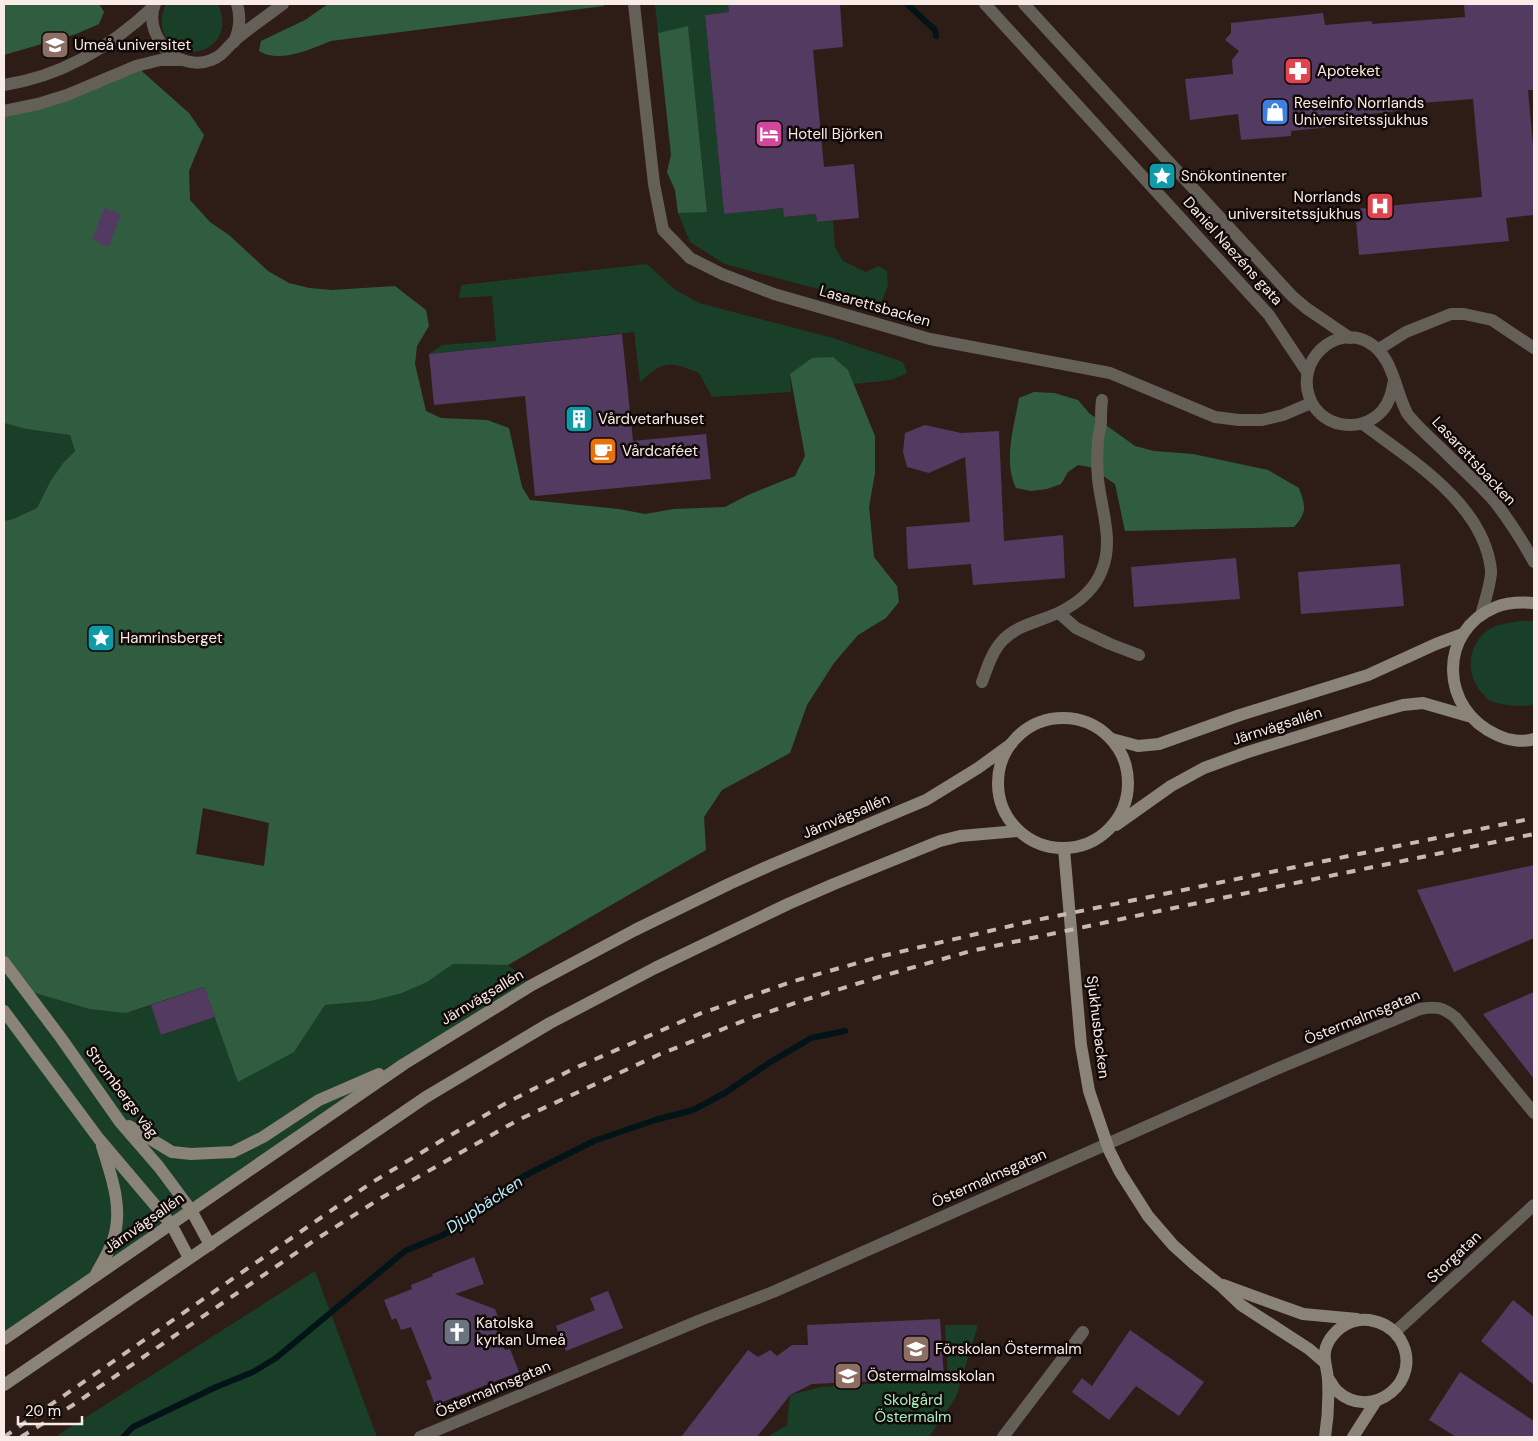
<svg xmlns="http://www.w3.org/2000/svg" width="1538" height="1441" font-family="'DM Sans',sans-serif">
	<rect width="100%" height="100%" fill="#2e1d17"/>
	<!-- green -->
	<g fill="#193f28">
		<path d="M166 4H218C240 52 174 70 163 30 160 20 162 13 166 4Z"/>
		<path d="M655 4H742L728 5 729 12 705 15 724 214 783 208 784 217 816 214 817 222 833 221 835 247 843 261 866 272 878 266 887 271 888 285 882 301H863L725 264 690 242 678 213 707 211 688 27 658 33Z"/>
		<path d="M647 264 674 289 699 303 833 338 903 362 907 373 891 380 854 384 848 370 790 374 791 392 712 397 699 373C669 361 665 360 640 382L634 332 429 354 442 345 496 341 492 296 459 298 461 285Z"/>
		<path d="M4 423 26 429 71 435 75 451 63 463 50 482 37 508 13 519 4 521Z"/>
		<path d="M1520 621H1534V705C1520 707 1503 706 1489 700 1486 698 1484 695 1481 692 1466 674 1467 646 1487 631 1495 624 1509 623 1520 621Z"/>
		<path d="M4 962 126 1013 151 1005 162 1035 215 1017 220 1028 294 1052 325 1005 371 1001 427 982 453 964 508 965 532 985 4 1339Z"/>
		<path d="M315 1271 377 1437H55Z"/>
		<path d="M945 1325H978L956 1397 929 1437H767L787 1425 790 1395 821 1387 948 1379Z"/>
	</g>
	<!-- forest -->
	<g fill="#305d40" fill-rule="evenodd">
		<path d="M4 4H99L104 12 99 24 76 34 4 55Z"/>
		<path d="M328 4H603L604 6 331 41C311 49 279 64 259 51L261 41 305 20Z"/>
		<path d="M688 26 707 212 678 213 675 190 667 172 671 155 658 33Z"/>
		<path d="M136 66 189 113 204 135 189 171 190 200 210 222 229 235 268 271 289 283 309 288 332 290 395 286 426 310 429 326 417 346 415 364 426 411 441 418 487 420 509 428 522 487 530 500 619 509 645 514 674 509 725 507 748 495 795 476 805 456 790 374 812 358 833 357 848 370 875 436V473L869 507 874 557 897 586 899 602 886 618 858 635 834 663 807 705 790 753 722 790 704 817 706 850 508 965 453 964 427 982 402 993 371 1001 325 1005 294 1052 238 1082 204 987 126 1013 90 1009 25 990 4 962V521L13 519 37 508 50 482 63 463 75 451 70 435 26 429 4 423V111ZM203 808 269 823 264 866 196 854Z"/>
		<path d="M1034 392 1054 393 1078 400 1089 413 1135 446 1154 451 1193 454 1268 470 1299 488C1305 505 1308 512 1294 527L1125 531 1115 484 1090 467 1078 465 1068 472 1061 484 1047 489 1031 491 1016 488C1003 461 1014 427 1019 398Z"/>
	</g>
	<g fill="none" stroke-linecap="round" stroke-linejoin="round">
		<!-- stream -->
		<g stroke="#021418" stroke-width="6">
			<path d="M907 4 935 30 936 36"/>
			<path d="M123 1437 133 1427 216 1387 253 1372 276 1358 405 1251 443 1235 462 1223 522 1177 594 1141 655 1120 693 1110 725 1093 769 1063 811 1038 845 1031"/>
		</g>
	</g>
	<!-- building -->
	<g fill="#523a60">
		<path d="M742 4H840L843 47 813 50 824 167 854 164 859 218 817 222 816 214 784 217 783 208 724 214 705 15 729 12 728 5Z"/>
		<path d="M1464 4H1534V90H1528L1534 155V215L1506 218 1509 241 1359 255 1355 209 1482 197 1473 99 1407 104 1408 110 1351 116 1352 125 1291 131V136L1241 140 1238 114 1190 120 1185 79 1233 74 1232 60 1239 51 1225 40 1231 33V23L1323 13 1325 25 1372 21V24L1465 17Z"/>
		<path d="M104 208 121 214 109 247 92 240Z"/>
		<path d="M622 334 633 441 706 434 711 479 535 496 525 396 434 405 429 354Z"/>
		<path d="M925 425 961 433 999 431 1004 541 1063 535 1065 578 973 585 971 564 908 569 906 527 970 522 965 457 929 473 907 467 903 452 905 433Z"/>
		<path d="M1236 558 1240 599 1134 607 1131 567Z"/>
		<path d="M1400 564 1404 606 1301 614 1298 572Z"/>
		<path d="M1534 865V938L1454 972 1417 890Z"/>
		<path d="M204 987 215 1017 161 1035 151 1005Z"/>
		<path d="M1534 992V1079L1483 1014Z"/>
		<path d="M474 1257 484 1284 455 1294 495 1309 499 1319 496 1328 505 1350 510 1349 519 1372 435 1405 426 1381 432 1379 411 1327 401 1330 396 1318 392 1320 384 1300 412 1289 411 1285 433 1276 432 1274Z"/>
		<path d="M608 1291 623 1328 566 1351 556 1326 595 1310 590 1298Z"/>
		<path d="M1513 1300 1534 1317V1385L1481 1341Z"/>
		<path d="M940 1319 944 1378 812 1384 790 1395 757 1437H681L748 1350 758 1357 770 1350 777 1356 792 1345H808L807 1325Z"/>
		<path d="M1130 1330 1204 1382 1179 1416 1136 1386 1109 1420 1072 1392 1082 1378 1092 1386Z"/>
		<path d="M1460 1372 1534 1421V1437H1456L1429 1420Z"/>
	</g>
	<g fill="none" stroke-linecap="round" stroke-linejoin="round">
		<!-- street -->
		<g stroke="#646058" stroke-width="12">
			<path d="M155 4C149 18 153 31 161 43 170 59 194 67 211 60 222 56 226 49 234 41 249 28 267 16 283 4"/>
			<path d="M634 4 654 184 663 230 690 258 722 274 774 294 930 339 1110 373 1215 417 1239 420H1262L1283 415 1311 403"/>
			<path d="M985 4 1269 315 1307 372"/>
			<path d="M1024 4 1292 296 1306 308 1350 338"/>
			<path d="M234 42C240 29 241 17 237 4"/>
			<path d="M4 85C62 76 111 47 154 6"/>
			<path d="M4 111 38 104 67 95 136 66 160 60H180"/>
			<path d="M1379 349 1406 332 1451 314H1464L1492 320 1534 348"/>
			<path d="M1394 380C1392 391 1390 402 1382 411 1360 435 1319 427 1309 396 1297 361 1334 324 1368 342 1394 357 1394 388 1407 413 1413 423 1437 444 1447 454 1463 470 1480 485 1495 502 1509 520 1523 542 1534 562"/>
			<path d="M1363 424C1411 460 1484 504 1491 570 1492 580 1484 604 1481 615"/>
			<path d="M1059 613 1076 628 1110 644 1139 655"/>
			<path d="M982 682C987 668 992 652 1002 641 1018 624 1040 622 1060 612 1078 603 1095 589 1102 570 1114 541 1101 508 1098 479 1097 467 1097 453 1098 441 1098 435 1101 428 1101 422 1101 414 1101 408 1102 400"/>
			<path d="M1395 1332 1534 1205"/>
			<path d="M420 1437 703 1319 773 1292 1274 1070 1420 1009C1437 1006 1443 1007 1456 1018L1534 1113"/>
			<path d="M1003 1437 1083 1332"/>
		</g>
		<!-- secondary -->
		<g stroke="#8a8377" stroke-width="12">
			<path d="M1534 603C1522 602 1508 602 1496 607 1437 631 1440 710 1497 735 1507 740 1523 743 1534 739"/>
			<circle cx="1063" cy="783" r="65"/>
			<path d="M1112 739 1138 746 1159 744 1240 715 1368 675 1436 644 1463 634"/>
			<path d="M1116 825 1171 786 1204 768 1248 752 1374 713 1403 705 1423 703 1468 716"/>
			<path d="M1064 849 1081 1045 1089 1091 1109 1150 1120 1172 1148 1216 1173 1245 1194 1264 1220 1285 1241 1305 1309 1349 1324 1362"/>
			<path d="M4 962 61 1038 120 1122 159 1167 191 1210 210 1245"/>
			<path d="M4 1011 99 1139 171 1224 189 1258"/>
			<path d="M129 1126 172 1152 191 1154 233 1152 263 1137 319 1100 379 1074"/>
			<path d="M96 1274C102 1263 109 1252 113 1240 124 1209 111 1175 102 1146"/>
			<path d="M1223 1285 1303 1314 1357 1319"/>
			<path d="M4 1339 404 1064 532 985 635 930 729 884 771 865 926 800 978 768 1011 744"/>
			<path d="M4 1385 426 1097 550 1023 655 968 788 904 834 884 940 841 960 836 1018 831"/>
			<path d="M1325 1437C1328 1418 1329 1399 1328 1380 1327 1364 1320 1355 1330 1339 1339 1326 1353 1318 1369 1320 1382 1322 1393 1328 1400 1339 1425 1380 1372 1423 1337 1391 1333 1387 1331 1382 1328 1378"/>
			<path d="M1353 1437 1376 1401"/>
		</g>
		<!-- rail -->
		<g stroke="#c7b9b4" stroke-width="4" stroke-dasharray="9 9" stroke-linecap="butt">
			<path d="M4 1437 371 1183 444 1139 508 1102 575 1068 699 1014 794 981 882 956 1032 921 1534 818"/>
			<path d="M21 1437 73 1405 315 1240 381 1198 518 1120 658 1055 748 1019 801 1001 879 977 971 951 1159 911 1534 834"/>
		</g>
	</g>
	<!-- icons -->
	<defs>
		<symbol id="university-square" viewBox="-11 -11 22 22"><rect x="-9" y="-9" width="18" height="18" rx="4" fill="#8d6e63" stroke="#110907"/><path d="M0-5L7-2L0 1L-7-2ZM-4 1L0 2.5L4 1V4Q0 6-4 4Z" fill="#fff"/></symbol>
		<symbol id="pharmacy-square" viewBox="-11 -11 22 22"><rect x="-9" y="-9" width="18" height="18" rx="4" fill="#e0444e" stroke="#110907"/><path d="M-2-6h4v4h4v4h-4v4h-4v-4h-4v-4h4Z" fill="#fff"/></symbol>
		<symbol id="shop-square" viewBox="-11 -11 22 22"><rect x="-9" y="-9" width="18" height="18" rx="4" fill="#3f7fe0" stroke="#110907"/><path d="M-5-2.5h2.3a2.7 3.5 0 0 1 5.4 0H5L5.5 6h-11ZM-1.5-2.5h3a1.5 2.3 0 0 0-3 0Z" fill="#fff"/></symbol>
		<symbol id="hotel-square" viewBox="-11 -11 22 22"><rect x="-9" y="-9" width="18" height="18" rx="4" fill="#d1479c" stroke="#110907"/><path d="M-6-4.5h1.5V1H6V5H4.5V3h-9V5H-6ZM-4 0a1.8 1.8 0 1 1 3.6 0ZM.5 0V-2.5h3Q6-2.5 6 0Z" fill="#fff"/></symbol>
		<symbol id="sight-square" viewBox="-11 -11 22 22"><rect x="-9" y="-9" width="18" height="18" rx="4" fill="#0f9aa8" stroke="#110907"/><path d="M0-6L1.8-2.2L6-1.7L2.9 1.2L3.7 5.4L0 3.3L-3.7 5.4L-2.9 1.2L-6-1.7L-1.8-2.2Z" fill="#fff"/></symbol>
		<symbol id="hospital-square" viewBox="-11 -11 22 22"><rect x="-9" y="-9" width="18" height="18" rx="4" fill="#e0444e" stroke="#110907"/><path d="M-5-5h3v3.5h4V-5h3V5h-3V1.5h-4V5h-3Z" fill="#fff"/></symbol>
		<symbol id="building-square" viewBox="-11 -11 22 22"><rect x="-9" y="-9" width="18" height="18" rx="4" fill="#0f9aa8" stroke="#110907"/><path d="M-4-6H4V6H1V3H-1V6H-4ZM-2.5-4.3h1.7v1.8h-1.7ZM.8-4.3h1.7v1.8H.8ZM-2.5-1h1.7V.8h-1.7ZM.8-1h1.7V.8H.8Z" fill="#fff"/></symbol>
		<symbol id="cafe-square" viewBox="-11 -11 22 22"><rect x="-9" y="-9" width="18" height="18" rx="4" fill="#e8710a" stroke="#110907"/><path d="M-5.5-4.5H6V0H3Q3 3.5 0 3.5H-2.5Q-5.5 3.5-5.5 0ZM3-3.2v2h1.7v-2ZM-6 4.5H4V6H-6Z" fill="#fff"/></symbol>
		<symbol id="church-square" viewBox="-11 -11 22 22"><rect x="-9" y="-9" width="18" height="18" rx="4" fill="#6b7280" stroke="#110907"/><path d="M-1.2-6h2.4v3.5h3.3v2.4h-3.3V6h-2.4V-.1h-3.3v-2.4h3.3Z" fill="#fff"/></symbol>
		<symbol id="school-square" viewBox="-11 -11 22 22"><rect x="-9" y="-9" width="18" height="18" rx="4" fill="#8d6e63" stroke="#110907"/><path d="M0-5L7-2L0 1L-7-2ZM-4 1L0 2.5L4 1V4Q0 6-4 4Z" fill="#fff"/></symbol>
	</defs>
	<g fill-rule="evenodd">
		<use href="#university-square" x="39" y="29" width="32" height="32"/>
		<use href="#pharmacy-square" x="1282" y="55" width="32" height="32"/>
		<use href="#shop-square" x="1259" y="96" width="32" height="32"/>
		<use href="#hotel-square" x="753" y="118" width="32" height="32"/>
		<use href="#sight-square" x="1146" y="160" width="32" height="32"/>
		<use href="#hospital-square" x="1364" y="190" width="32" height="32"/>
		<use href="#building-square" x="563" y="403" width="32" height="32"/>
		<use href="#cafe-square" x="587" y="435" width="32" height="32"/>
		<use href="#sight-square" x="85" y="622" width="32" height="32"/>
		<use href="#church-square" x="441" y="1316" width="32" height="32"/>
		<use href="#school-square" x="900" y="1333" width="32" height="32"/>
		<use href="#school-square" x="832" y="1360" width="32" height="32"/>
	</g>
	<g text-anchor="middle" stroke-width="5" stroke-linejoin="round" paint-order="stroke">
		<!-- poi labels -->
		<g font-size="15" fill="#f9ece8" stroke="#110907" text-anchor="start">
			<text x="74" y="50">Umeå universitet</text>
			<text x="1317" y="76">Apoteket</text>
			<text x="1294" y="108">Reseinfo Norrlands<tspan x="1294" dy="17">Universitetssjukhus</tspan></text>
			<text x="788" y="139">Hotell Björken</text>
			<text x="1181" y="181">Snökontinenter</text>
			<text x="1361" y="202" text-anchor="end">Norrlands<tspan x="1361" dy="17">universitetssjukhus</tspan></text>
			<text x="598" y="424">Vårdvetarhuset</text>
			<text x="622" y="456">Vårdcaféet</text>
			<text x="120" y="643">Hamrinsberget</text>
			<text x="476" y="1328">Katolska<tspan x="476" dy="17">kyrkan Umeå</tspan></text>
			<text x="935" y="1354">Förskolan Östermalm</text>
			<text x="867" y="1381">Östermalmsskolan</text>
		</g>
		<!-- street labels -->
		<g font-size="15" fill="#f9ece8" stroke="#110907">
			<text transform="translate(1233 251) rotate(48)" y="5">Daniel Naezéns gata</text>
			<text transform="translate(875 306) rotate(16)" y="5">Lasarettsbacken</text>
			<text transform="translate(1474 461) rotate(47)" y="5">Lasarettsbacken</text>
			<text transform="translate(1277 726) rotate(-18)" y="5">Järnvägsallén</text>
			<text transform="translate(846 816) rotate(-23)" y="5">Järnvägsallén</text>
			<text transform="translate(482 997) rotate(-31)" y="5">Järnvägsallén</text>
			<text transform="translate(1362 1017) rotate(-22)" y="5">Östermalmsgatan</text>
			<text transform="translate(1098 1027) rotate(83)" y="5">Sjukhusbacken</text>
			<text transform="translate(122 1092) rotate(53)" y="5">Strombergs väg</text>
			<text transform="translate(989 1178) rotate(-24)" y="5">Östermalmsgatan</text>
			<text transform="translate(144 1223) rotate(-35)" y="5">Järnvägsallén</text>
			<text transform="translate(1454 1257) rotate(-43)" y="5">Storgatan</text>
			<text transform="translate(493 1389) rotate(-23)" y="5">Östermalmsgatan</text>
		</g>
		<!-- park labels -->
		<g font-size="15" fill="#a6eebd" stroke="#110907">
			<text x="913" y="1405">Skolgård<tspan x="913" dy="17">Östermalm</tspan></text>
		</g>
		<!-- water labels -->
		<g font-size="16" font-style="italic" fill="#b7effc" stroke="#110907">
			<text transform="translate(484 1204) rotate(-34)" y="6">Djupbäcken</text>
		</g>
	</g>
	<!-- border -->
	<rect width="1538" height="1441" fill="none" stroke="#f9ece8" stroke-width="10"/>
	<!-- scale -->
	<path d="M18 1416v8h64v-8" fill="none" stroke="#f9ece8" stroke-width="2.5"/>
	<text x="25" y="1416" font-size="15" fill="#f9ece8" stroke="#110907" stroke-width="4" paint-order="stroke">20 m</text>
</svg>
